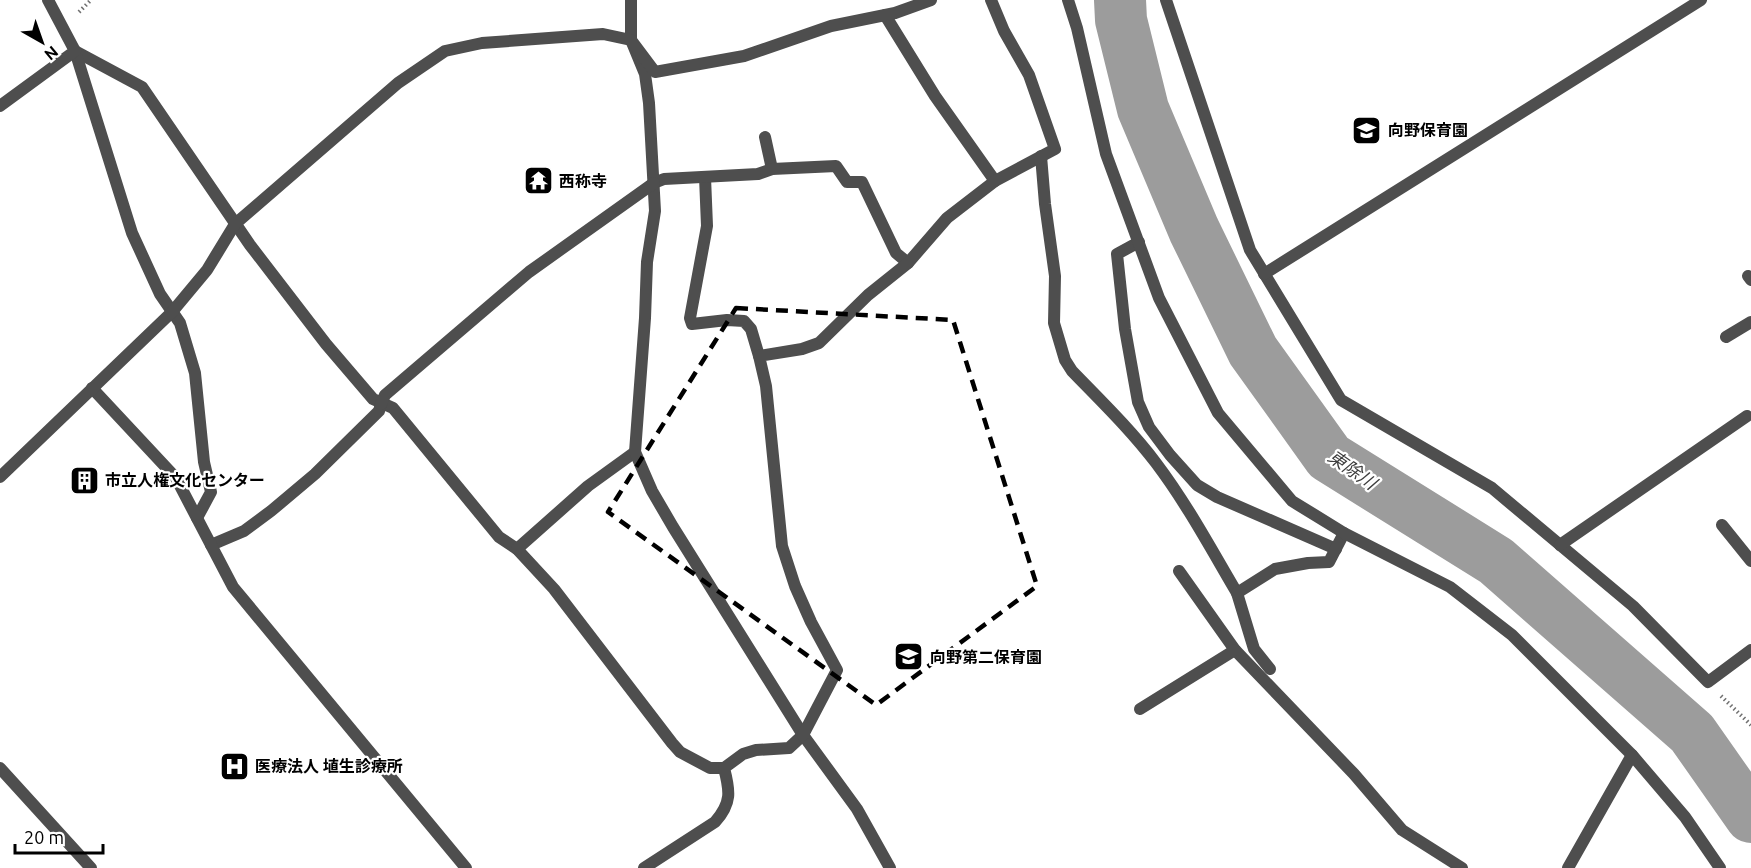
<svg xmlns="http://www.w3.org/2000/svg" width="1751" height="868" font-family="Ubuntu,'Noto Sans JP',sans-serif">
	<rect width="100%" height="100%" fill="#fff"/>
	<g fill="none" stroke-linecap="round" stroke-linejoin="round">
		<!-- river -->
		<path stroke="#9c9c9c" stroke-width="52" d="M1120 0 1121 20 1143 109 1194 230 1253 351 1329 457 1496 561 1692 733 1751 817"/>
		<!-- path -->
		<g stroke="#707070" stroke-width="4" stroke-dasharray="1.5 3" stroke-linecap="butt">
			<path d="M79 12 91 0"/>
			<path d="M1721 696 1751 725"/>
		</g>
		<!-- lane -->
		<g stroke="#4e4e4e" stroke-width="12">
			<path d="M885 15 935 96 995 181"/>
			<path d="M75 51 142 87 250 245 326 344 373 399 393 408 499 537 517 549 554 589 672 743 680 752 710 768H724"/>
			<path d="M75 51 132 233 160 294 180 323 195 373 204 462 211 492 197 518"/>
			<path d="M765 137 772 169"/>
			<path d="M1041 156 1045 204 1055 276 1054 323 1065 360 1072 371C1101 401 1131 430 1156 463 1187 504 1211 549 1237 593"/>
			<path d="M705 177 707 226 690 318 692 324 727 320 744 321 751 329 759 356"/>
			<path d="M654 183 664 179 758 174 772 169 836 166 847 182H862L896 253 908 263"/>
			<path d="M1139 242 1117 254 1125 329 1138 402 1149 427 1170 455 1197 485 1217 497 1336 549"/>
			<path d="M211 545 244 531 271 511 315 474 379 411 381 404"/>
			<path d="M517 549 588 486 635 452"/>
			<path d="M1179 571 1235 650 1354 774 1402 830 1462 868"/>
			<path d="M1270 669 1254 649 1237 593 1275 569 1308 563 1329 562 1344 533"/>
			<path d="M1140 709 1235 650"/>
			<path d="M644 868 715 822C732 803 730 791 724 768L743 754 756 750 789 748 803 735"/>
		</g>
		<!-- street -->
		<g stroke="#4e4e4e" stroke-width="12">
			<path d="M631 0V40L645 74 649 103 655 211 647 262 645 318 635 452 652 491 673 527 803 735 857 809 890 868"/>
			<path d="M1068 0 1077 28 1106 154 1159 298 1218 413 1292 501 1344 533 1450 587 1512 635 1632 755 1685 817 1720 868"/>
			<path d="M1166 0 1250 250 1341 400 1492 488 1633 606 1708 682 1751 650"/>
			<path d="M0 106 75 51 48 0"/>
			<path d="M1264 274 1701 0"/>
			<path d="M1748 276 1751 280"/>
			<path d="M1726 337 1751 322"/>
			<path d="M92 388 176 478 233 587 466 868"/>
			<path d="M381 404 385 395 529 272 654 183"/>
			<path d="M0 477 172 312 207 270 235 224 398 83 445 51 482 43 603 34 631 40 655 72 744 56 831 26 895 13 931 0"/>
			<path d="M1722 525 1751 561"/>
			<path d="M1560 545 1747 416"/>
			<path d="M803 735 837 670 811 622 795 586 782 546 766 386 759 356 802 349 819 343 868 295 908 263 947 218 995 181 1055 149 1029 75 1004 31 991 0"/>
			<path d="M0 768 91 868"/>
			<path d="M1568 868 1632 755"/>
		</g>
	</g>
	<!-- marked area -->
	<path fill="none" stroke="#000" stroke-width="4.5" stroke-dasharray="12 8" stroke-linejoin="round" d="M736 308 953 320 1037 586 876 705 608 512Z"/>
	<!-- icons -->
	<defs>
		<symbol id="school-square" viewBox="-11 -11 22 22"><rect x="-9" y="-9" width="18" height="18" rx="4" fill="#000" stroke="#fff"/><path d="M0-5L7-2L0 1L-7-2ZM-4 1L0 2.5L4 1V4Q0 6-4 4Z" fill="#fff"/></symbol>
		<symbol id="temple-square" viewBox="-11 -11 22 22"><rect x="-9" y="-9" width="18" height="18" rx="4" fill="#000" stroke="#fff"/><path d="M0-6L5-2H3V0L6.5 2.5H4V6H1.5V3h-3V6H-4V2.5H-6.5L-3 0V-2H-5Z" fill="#fff"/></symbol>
		<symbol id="building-square" viewBox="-11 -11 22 22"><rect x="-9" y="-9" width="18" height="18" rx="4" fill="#000" stroke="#fff"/><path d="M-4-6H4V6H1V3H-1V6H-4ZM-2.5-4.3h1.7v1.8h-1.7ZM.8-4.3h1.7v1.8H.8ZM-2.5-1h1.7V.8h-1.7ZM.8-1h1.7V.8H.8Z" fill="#fff"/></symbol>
		<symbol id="hospital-square" viewBox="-11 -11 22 22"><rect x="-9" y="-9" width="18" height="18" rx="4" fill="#000" stroke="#fff"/><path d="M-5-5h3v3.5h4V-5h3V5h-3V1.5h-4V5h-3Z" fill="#fff"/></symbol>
	</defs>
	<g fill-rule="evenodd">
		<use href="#school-square" x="1350" y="114" width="33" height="33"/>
		<use href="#temple-square" x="522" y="164" width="33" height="33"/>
		<use href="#building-square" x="68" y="464" width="33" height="33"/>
		<use href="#school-square" x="892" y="640" width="33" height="33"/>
		<use href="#hospital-square" x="218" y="750" width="33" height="33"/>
	</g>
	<g text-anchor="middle" stroke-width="4.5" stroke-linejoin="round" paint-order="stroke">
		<!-- poi labels -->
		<g font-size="16" font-weight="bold" fill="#000" stroke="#fff" text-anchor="start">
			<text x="1388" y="136">向野保育園</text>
			<text x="559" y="187">西称寺</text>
			<text x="105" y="486">市立人権文化センター</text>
			<text x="930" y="663">向野第二保育園</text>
			<text x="255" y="772">医療法人 埴生診療所</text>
		</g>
		<!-- water labels -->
		<g font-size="18" font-style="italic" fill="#3d3d3d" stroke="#fff">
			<text transform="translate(1352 470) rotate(35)" y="6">東除川</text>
		</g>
	</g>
	<!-- north arrow -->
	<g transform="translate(42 42) rotate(140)" stroke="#ffffff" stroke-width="4.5" paint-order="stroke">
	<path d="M0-4.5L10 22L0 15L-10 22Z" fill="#000000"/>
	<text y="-9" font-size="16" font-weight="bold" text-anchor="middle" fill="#000000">N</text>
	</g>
	<!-- scale -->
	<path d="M15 844v9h88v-9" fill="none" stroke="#000000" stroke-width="3"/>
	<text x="24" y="844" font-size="18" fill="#000000" stroke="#ffffff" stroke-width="4.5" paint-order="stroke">20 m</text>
</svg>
